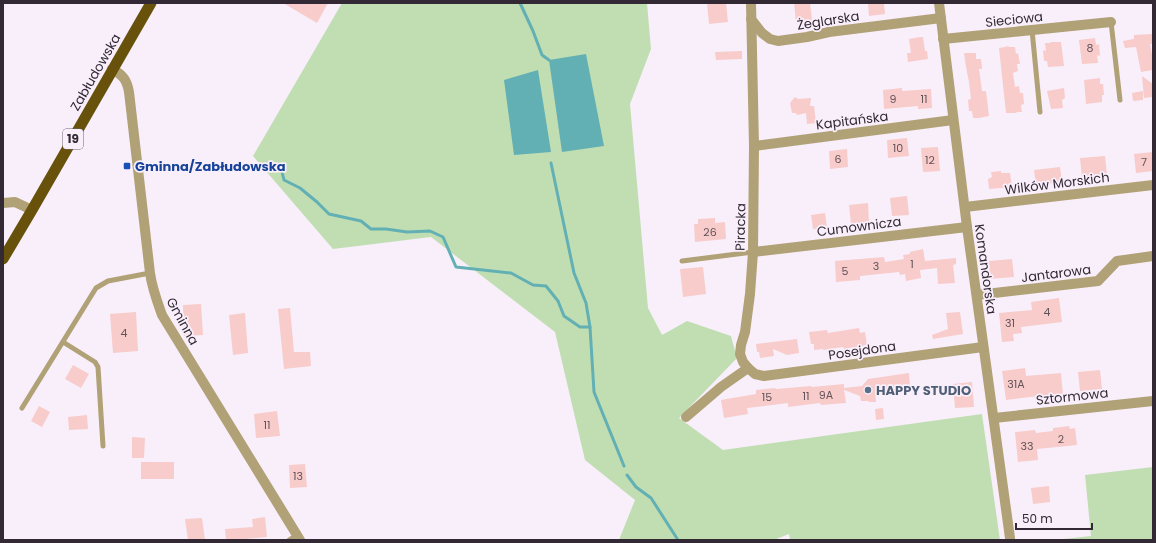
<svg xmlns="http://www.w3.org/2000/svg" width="1156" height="543" font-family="Poppins,sans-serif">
	<rect width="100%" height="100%" fill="#f8effb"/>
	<!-- green -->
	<g fill="#c1deb3">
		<path d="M342 3H647L651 49 630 104 648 308 662 335 687 321 731 336 737 358 679 418 723 450 982 414 1000 540H908L905 539 896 540H790L789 534 774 540H619L635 500 585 460 555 332 431 237 333 249 253 156Z"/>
		<path d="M1153 467V540H1054L1091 536 1085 475Z"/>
	</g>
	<!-- water -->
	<g fill="#63b0b4">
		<path d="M586 54 604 146 562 152 549 60Z"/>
		<path d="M538 70 551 152 514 155 504 80Z"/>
	</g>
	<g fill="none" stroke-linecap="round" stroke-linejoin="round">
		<!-- stream -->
		<g stroke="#63b0b4" stroke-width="3">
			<path d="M520 3 533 31 542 55 549 60"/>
			<path d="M551 163 574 273 586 303 590 327 594 392 624 466"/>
			<path d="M280 164 284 180 300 188 317 202 329 214 361 221 371 229H386L407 232 430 231 443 237 456 267 511 273 533 285 546 286 558 301 564 316 580 327H590"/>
			<path d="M627 475 636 487 651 498 678 540"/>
		</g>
	</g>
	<!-- building -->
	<g fill="#f7ccca">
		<path d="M283 3H328L317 23Z"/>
		<path d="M707 3H726L728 22 709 24Z"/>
		<path d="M794 3H810L812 20 796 22Z"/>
		<path d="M868 3H884L885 14 869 16Z"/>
		<path d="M1153 34V44H1150L1153 60V70L1141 72 1136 47 1125 48 1123 41 1134 39V35Z"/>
		<path d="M920 37H923L925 51H927L928 59 908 62 907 53H911L909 39Z"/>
		<path d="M1095 38 1096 45 1099 44 1100 56 1097 55 1098 63 1082 64 1079 40Z"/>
		<path d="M1050 42H1061L1064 66 1048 67 1047 61H1044L1043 50 1046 51 1045 43H1051Z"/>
		<path d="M1008 46 1009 47H1015L1016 54 1018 53 1020 64H1017L1018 71 1013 73 1015 87 1019 86 1020 93H1023L1024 104 1021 105 1022 112H1017L1016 113H1006L999 48 1005 47Z"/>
		<path d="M742 51V59L716 60 715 52Z"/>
		<path d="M964 53H976V59H981L982 69H979L982 91H986L989 116 979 118H973L972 111H969L968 100 971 99 969 82 966 67Z"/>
		<path d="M1142 76 1153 84V97L1144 98Z"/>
		<path d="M1100 78V84H1103L1104 95H1102V102L1086 104 1084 80Z"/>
		<path d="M902 88V91L931 89 932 108 918 109V106L884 109 883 90Z"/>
		<path d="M1064 88 1065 98 1062 100 1063 108 1051 109 1047 91Z"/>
		<path d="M1143 91V100L1133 101 1132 93Z"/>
		<path d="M795 97 798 99 811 98 810 106H814L816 123 807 124 806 113 797 115 796 113H792L790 103Z"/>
		<path d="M907 138 909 156 888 158 887 140Z"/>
		<path d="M938 147 940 171 923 172 921 148Z"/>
		<path d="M847 149 848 167 830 169 829 151Z"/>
		<path d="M1153 152V171L1136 173 1134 154Z"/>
		<path d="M1105 156 1107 175 1082 178 1080 158Z"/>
		<path d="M1060 167 1062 182 1036 185 1034 170Z"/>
		<path d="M1001 171V173H1010L1012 187 989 189 988 179 992 177 991 172Z"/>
		<path d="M907 196 909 215 892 216 890 198Z"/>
		<path d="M868 203 869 222 851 224 849 205Z"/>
		<path d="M825 213 827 228 813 229 811 215Z"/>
		<path d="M715 218V223L725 222 726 239 695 242 694 224H698V219Z"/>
		<path d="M923 249 925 261 956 258V264L953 265 955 283 938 284 937 268 920 270 921 278 906 281 905 274 900 275 899 272 860 276V280L836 282 835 261 884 257 885 262 904 259 903 255 910 254V252Z"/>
		<path d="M1012 259 1014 277 990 279 989 261Z"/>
		<path d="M703 267 706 294 683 297 680 269Z"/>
		<path d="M1059 298 1062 322 1021 327 1022 333 1013 334 1014 341 1002 342 999 313 1032 310 1031 302Z"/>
		<path d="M201 304 203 335 184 336 183 305Z"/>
		<path d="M290 308 294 352H310L311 366 284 369 278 309Z"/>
		<path d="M136 312 138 351 113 353 110 314Z"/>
		<path d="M960 312 963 334 933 339 932 335 948 329 946 313Z"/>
		<path d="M245 313 248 353 233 355 229 315Z"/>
		<path d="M859 328 860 333 865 332 867 345 844 349 843 347 823 350V349L814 350V344H811L809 332 827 330 828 333Z"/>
		<path d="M797 339 799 353 787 355 773 349 774 356 760 358 759 352H757L756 344Z"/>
		<path d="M73 365 89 374 81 388 65 379Z"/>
		<path d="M1025 368 1026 376 1061 373 1063 395 1038 397V396L1006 400 1002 371Z"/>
		<path d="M1100 370 1102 389 1080 391 1078 372Z"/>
		<path d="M909 373 910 388 875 390 876 402H869L868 401H861L860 396 844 390 846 403 821 405 820 403 788 407V403L747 408 748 414 724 418 721 400 756 394V390L775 388 776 389 811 386 812 387 844 384V388L862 386 868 379Z"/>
		<path d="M972 382 974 407 955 408 953 384Z"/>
		<path d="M39 406 50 412 42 427 31 421Z"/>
		<path d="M883 408 884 419 876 420 875 409Z"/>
		<path d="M277 411 280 436 256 438 254 414Z"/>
		<path d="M87 415 88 429 69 430 68 417Z"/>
		<path d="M1069 426 1070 429 1075 428 1077 445 1037 449 1038 460 1018 462 1015 432 1035 430 1036 433 1053 431V428Z"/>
		<path d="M132 437 145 438 144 458H132Z"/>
		<rect x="141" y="462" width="33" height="17"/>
		<path d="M305 464 307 487 290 488 289 465Z"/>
		<path d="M1049 486 1050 502 1033 504 1031 488Z"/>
		<path d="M265 517 267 537 245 539V540H226L225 529 253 527 252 519Z"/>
		<path d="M202 518 205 540H188L185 519Z"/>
	</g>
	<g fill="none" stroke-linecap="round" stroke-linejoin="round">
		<!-- service -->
		<g stroke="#b1a176" stroke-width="5">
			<path d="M1111 22 1120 100"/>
			<path d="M1032 30 1040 112"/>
			<path d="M682 261 753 252"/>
			<path d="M63 342 95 362 98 367 103 446"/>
			<path d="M22 408 96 288 108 281 150 273"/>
			<path d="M289 540 297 535"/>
		</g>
		<!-- minor -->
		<g stroke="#b1a176" stroke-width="10">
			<path d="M939 3 967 227 1010 538"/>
			<path d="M751 19 762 33 770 39 778 41 807 37 829 32 941 18"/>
			<path d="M943 39 1111 22"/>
			<path d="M112 69C123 75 127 80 129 92L150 273C152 288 157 301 162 315L300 540"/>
			<path d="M754 146 953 120"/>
			<path d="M3 203 15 202 32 210"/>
			<path d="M965 207 1153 185"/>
			<path d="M753 252 967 227"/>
			<path d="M977 295 1098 281 1117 261 1153 256"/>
			<path d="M748 368 755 374 764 376 983 347"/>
			<path d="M686 417 721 387 748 368 743 362 740 354 741 345 745 332 750 294 753 252 754 146 751 3"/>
			<path d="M994 418 1153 401"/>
		</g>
		<!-- trunk -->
		<path stroke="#68520b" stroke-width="11" d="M3 259 32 210 151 3"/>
	</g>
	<!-- markers -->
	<rect fill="#1a4fb4" stroke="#f8effb" stroke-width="1.5" x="123" y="162" width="8" height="8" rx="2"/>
	<circle fill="#5c6f8a" stroke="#f8effb" stroke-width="1.5" cx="868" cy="390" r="4"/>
	<g text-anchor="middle" stroke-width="3.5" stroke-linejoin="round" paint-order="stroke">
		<!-- number labels -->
		<g font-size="11" fill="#63525a">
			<text x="1090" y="52">8</text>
			<text x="893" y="103">9</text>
			<text x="924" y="103">11</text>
			<text x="898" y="152">10</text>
			<text x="838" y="163">6</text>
			<text x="930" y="164">12</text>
			<text x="1144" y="166">7</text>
			<text x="710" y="236">26</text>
			<text x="912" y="268">1</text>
			<text x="876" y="270">3</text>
			<text x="845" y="275">5</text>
			<text x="1047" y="316">4</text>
			<text x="1010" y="327">31</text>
			<text x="124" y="337">4</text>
			<text x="1016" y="388">31A</text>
			<text x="826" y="399">9A</text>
			<text x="806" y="400">11</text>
			<text x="767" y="401">15</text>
			<text x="267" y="429">11</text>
			<text x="1061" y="443">2</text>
			<text x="1027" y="450">33</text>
			<text x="298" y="480">13</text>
		</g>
		<!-- shield labels -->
		<rect fill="#f8effb" stroke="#6d6470" stroke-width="1" x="63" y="129" width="20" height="20" rx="3"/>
		<g font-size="12" font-weight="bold" fill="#322934">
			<text x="73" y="143">19</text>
		</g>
		<!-- street labels -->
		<g font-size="13" fill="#322934" stroke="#f8effb">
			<text transform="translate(1014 19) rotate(-6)" y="5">Sieciowa</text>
			<text transform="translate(828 20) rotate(-9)" y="5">Żeglarska</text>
			<text transform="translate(95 72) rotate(-60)" y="5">Zabłudowska</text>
			<text transform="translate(852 120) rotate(-7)" y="5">Kapitańska</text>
			<text transform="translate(1057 183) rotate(-7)" y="5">Wilków Morskich</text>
			<text transform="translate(859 226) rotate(-7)" y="5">Cumownicza</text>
			<text transform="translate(740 227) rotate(-89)" y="5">Piracka</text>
			<text transform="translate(986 269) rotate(82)" y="5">Komandorska</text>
			<text transform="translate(1056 273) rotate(-7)" y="5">Jantarowa</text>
			<text transform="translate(183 321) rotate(61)" y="5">Gminna</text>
			<text transform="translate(862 350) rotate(-8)" y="5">Posejdona</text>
			<text transform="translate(1072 396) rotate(-6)" y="5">Sztormowa</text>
		</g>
		<!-- transit labels -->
		<g font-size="13" font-weight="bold" fill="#164399" stroke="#f8effb" text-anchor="start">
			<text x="135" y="171">Gminna/Zabłudowska</text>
		</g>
		<!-- service labels -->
		<g font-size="13" font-weight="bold" fill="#4e5e75" stroke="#f8effb" text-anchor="start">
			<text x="876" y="395">HAPPY STUDIO</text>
		</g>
	</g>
	<!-- border -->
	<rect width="1156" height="543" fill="none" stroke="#322934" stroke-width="8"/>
	<!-- scale -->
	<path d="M1016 523v6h76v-6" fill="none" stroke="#322934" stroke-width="2"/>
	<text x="1022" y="523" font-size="12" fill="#322934" stroke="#f8effb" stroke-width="3" paint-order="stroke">50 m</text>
</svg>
